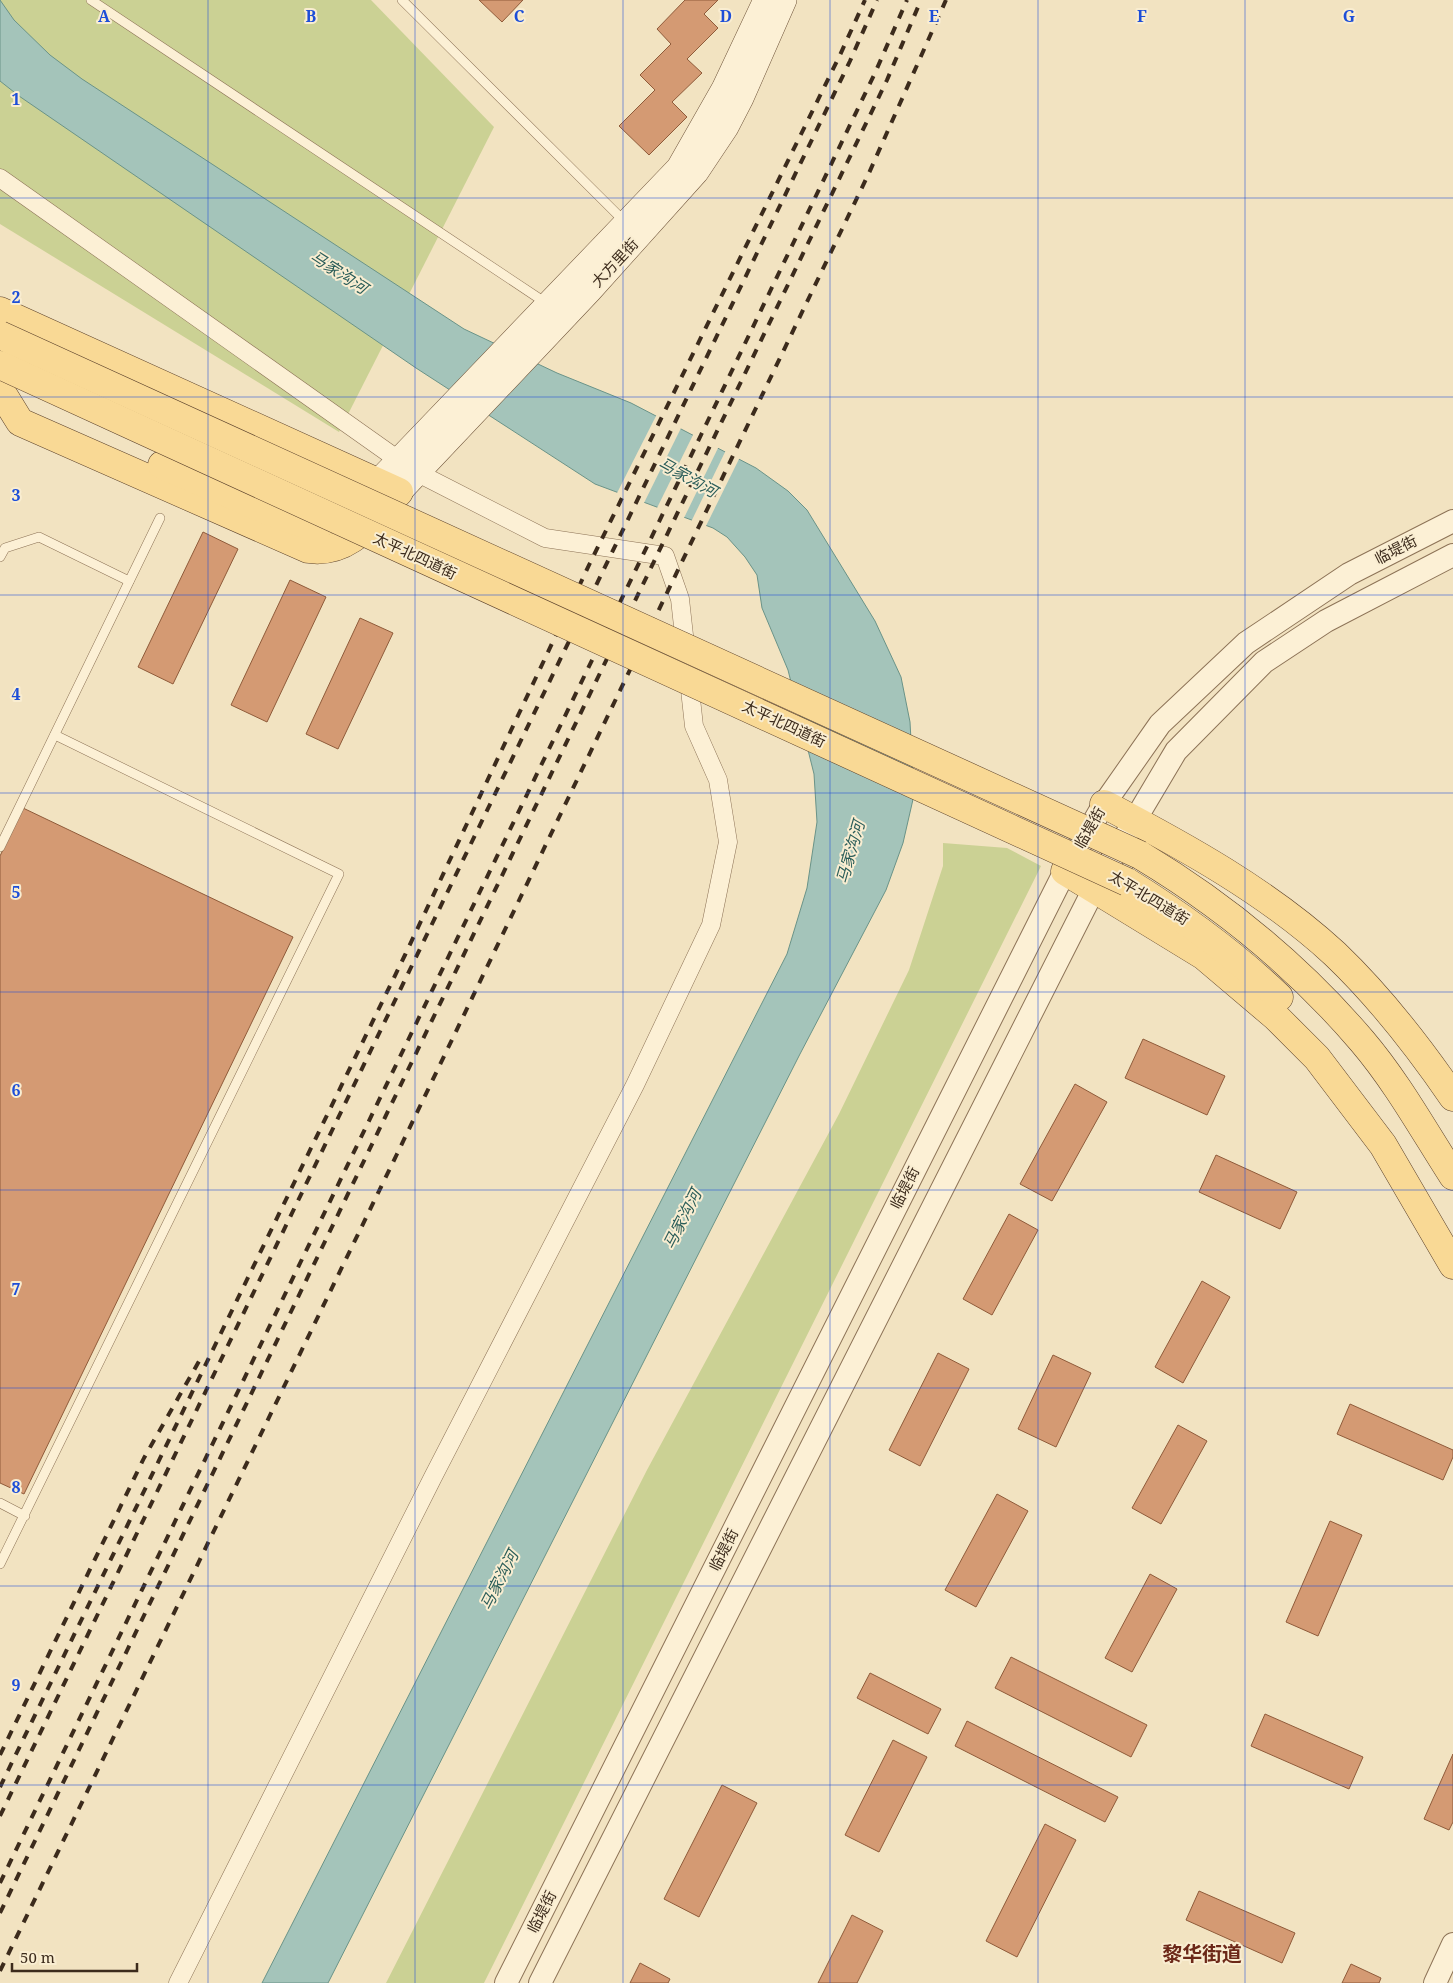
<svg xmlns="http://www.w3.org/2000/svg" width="1453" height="1983" font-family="'Noto Serif','Noto Sans SC',serif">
	<rect width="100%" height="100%" fill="#f2e3c1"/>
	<!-- green -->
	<g fill="#cbd194">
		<path d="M0 0H371L494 127 339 432 0 224Z"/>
		<path d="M943 843 1007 848 1041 866 484 1983H386L647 1470 839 1114 909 970 943 866Z"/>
	</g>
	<!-- water -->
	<path fill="#a4c4ba" stroke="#6a9388" d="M0 0 14 20 50 55 82 79 464 329 557 373 631 403 756 468 788 491 807 510 875 621 901 677 910 722 914 795 903 843 886 890 800 1054 328 1983H262L787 954 807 888 817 822 814 774 788 670 762 608 757 575 745 557 727 537 713 528 595 484 416 368 19 96 0 81Z"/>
	<!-- pier -->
	<g fill="#f2e3c1">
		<path d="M657 414 682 426 643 505 616 495Z"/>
		<path d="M694 433 719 446 683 520 656 510Z"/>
		<path d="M726 450 740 457 705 528 691 522Z"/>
	</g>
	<!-- building -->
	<g fill="#d49a73" stroke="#8f5b3a">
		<path d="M479 0H523L502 22Z"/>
		<path d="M685 0H718L704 14 718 28 687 59 702 73 672 102 687 117 649 155 619 126 655 90 640 75 671 44 657 29Z"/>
		<path d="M203 532 238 549 173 684 138 667Z"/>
		<path d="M290 580 326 597 267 722 231 705Z"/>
		<path d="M360 618 393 633 338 749 306 734Z"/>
		<path d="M23 808 293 937 24 1494 0 1483V856Z"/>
		<path d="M1143 1039 1225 1076 1207 1115 1125 1078Z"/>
		<path d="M1075 1084 1107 1102 1052 1201 1020 1184Z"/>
		<path d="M1216 1155 1297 1192 1280 1229 1199 1192Z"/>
		<path d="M1009 1214 1038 1230 992 1315 963 1299Z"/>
		<path d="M1202 1281 1230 1297 1183 1383 1155 1367Z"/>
		<path d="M938 1353 969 1369 920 1466 889 1450Z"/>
		<path d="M1053 1355 1091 1373 1056 1447 1018 1429Z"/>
		<path d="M1350 1404 1453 1450V1457L1443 1480 1337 1434Z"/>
		<path d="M1178 1425 1207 1441 1161 1524 1132 1508Z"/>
		<path d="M997 1494 1028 1511 976 1607 945 1590Z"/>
		<path d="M1330 1521 1362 1535 1318 1636 1286 1622Z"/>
		<path d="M1150 1574 1177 1589 1132 1672 1105 1658Z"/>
		<path d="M1011 1657 1147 1725 1131 1757 995 1688Z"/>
		<path d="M870 1673 941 1709 928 1734 857 1698Z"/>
		<path d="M1265 1714 1363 1757 1349 1789 1251 1746Z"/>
		<path d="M967 1721 1118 1797 1105 1822 955 1746Z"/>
		<path d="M893 1740 927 1757 879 1852 845 1835Z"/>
		<path d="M1453 1754V1822L1449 1830 1424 1819Z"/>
		<path d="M722 1785 757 1803 699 1917 664 1899Z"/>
		<path d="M1045 1824 1076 1840 1017 1957 986 1941Z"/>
		<path d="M1199 1891 1295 1933 1282 1963 1186 1920Z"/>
		<path d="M852 1915 883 1931 857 1983H818Z"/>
		<path d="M640 1963 670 1979 668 1983H630Z"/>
		<path d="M1351 1964 1381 1978 1379 1983H1342Z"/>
	</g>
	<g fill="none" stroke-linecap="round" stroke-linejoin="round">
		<defs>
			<g id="service">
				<path d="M91 0 546 303"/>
				<path d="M402 0 625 222"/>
				<path d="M0 557 5 548 39 537 129 581"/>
				<path d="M0 847 160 518"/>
				<path d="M0 1503 25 1516"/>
				<path d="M0 1564 339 874 55 735"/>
			</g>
			<path id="minor" d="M0 178 414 471 545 538 665 556 680 599 694 726 718 780 728 842 711 925 635 1085 433 1477 178 1983"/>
			<g id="tertiary">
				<path d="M506 1983 1065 871 1104 804 1160 724 1246 643 1349 574 1453 521"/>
				<path d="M540 1983 1094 889 1176 751 1264 662 1326 621 1453 555"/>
				<path d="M1435 1983 1453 1944"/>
			</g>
			<g id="secondary">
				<path d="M379 481 679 168 724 89 765 2"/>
				<path d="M399 492 590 290 696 172 726 127 741 98 784 0"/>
			</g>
			<g id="primary">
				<path d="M0 311 399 492C372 520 351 555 308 549L20 422 4 396 0 394"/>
				<path d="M162 465 280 516 304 524H319L349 511"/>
				<path d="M1104 804C1184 846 1268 892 1335 954 1380 997 1418 1046 1453 1097"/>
				<path d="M1140 855C1225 906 1298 966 1362 1041 1397 1082 1424 1131 1453 1176"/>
				<path d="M1065 871 1204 956 1276 1017 1317 1058 1383 1145 1453 1265"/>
				<path d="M1127 882C1182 916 1233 953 1279 997"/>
			</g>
		</defs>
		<!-- service casing -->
		<use href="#service" stroke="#8d7357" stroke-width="10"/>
		<!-- minor casing -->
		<use href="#minor" stroke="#8d7357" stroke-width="19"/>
		<!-- tertiary casing -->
		<use href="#tertiary" stroke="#8d7357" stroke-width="24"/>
		<!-- secondary casing -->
		<use href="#secondary" stroke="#6f543a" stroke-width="26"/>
		<!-- primary casing -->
		<use href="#primary" stroke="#5b412b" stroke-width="29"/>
		<!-- service -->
		<use href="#service" stroke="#fcf0d5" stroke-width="9"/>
		<!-- minor -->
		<use href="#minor" stroke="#fcf0d5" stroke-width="18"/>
		<!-- tertiary -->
		<use href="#tertiary" stroke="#fcf0d5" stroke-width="22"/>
		<!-- secondary -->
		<use href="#secondary" stroke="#fcf0d5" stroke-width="25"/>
		<!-- primary -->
		<use href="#primary" stroke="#f9d995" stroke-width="28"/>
		<!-- rail -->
		<g stroke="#3c2b1c" stroke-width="4" stroke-dasharray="9 9" stroke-linecap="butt">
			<path d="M0 1755 144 1458 202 1356"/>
			<path d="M0 1787 405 955 590 563 840 55 865 0"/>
			<path d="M0 1816 850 61 877 0"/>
			<path d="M0 1883 701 435 875 73 907 0"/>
			<path d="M0 1913 887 80 921 0"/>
			<path d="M0 1971 397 1154 869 173 946 0"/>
		</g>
		<defs>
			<g id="primary-bridge">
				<path d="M0 335 1140 855"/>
				<path d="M0 365 1127 882"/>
			</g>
		</defs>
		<!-- primary-bridge casing -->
		<use href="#primary-bridge" stroke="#5b412b" stroke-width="29" stroke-linecap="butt"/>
		<!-- primary-bridge -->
		<use href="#primary-bridge" stroke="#f9d995" stroke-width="28"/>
	</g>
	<!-- grid -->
	<path fill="none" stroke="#1d4ed8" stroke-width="1" stroke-opacity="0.55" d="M208 0V1983M415 0V1983M623 0V1983M830 0V1983M1038 0V1983M1245 0V1983M0 198H1453M0 397H1453M0 595H1453M0 793H1453M0 992H1453M0 1190H1453M0 1388H1453M0 1586H1453M0 1785H1453"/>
	<g text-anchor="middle" stroke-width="4" stroke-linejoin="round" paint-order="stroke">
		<!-- street labels -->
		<g font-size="15" fill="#3c2b1c" stroke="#f9edd1">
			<text transform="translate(615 263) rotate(-47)" y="5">大方里街</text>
			<text transform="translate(1396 550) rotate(-27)" y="5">临堤街</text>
			<text transform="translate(415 556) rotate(25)" y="5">太平北四道街</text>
			<text transform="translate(784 724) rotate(25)" y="5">太平北四道街</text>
			<text transform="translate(1090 828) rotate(-60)" y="5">临堤街</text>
			<text transform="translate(1149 898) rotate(31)" y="5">太平北四道街</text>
			<text transform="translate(905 1188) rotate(-63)" y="5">临堤街</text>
			<text transform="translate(724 1550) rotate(-63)" y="5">临堤街</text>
			<text transform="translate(542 1912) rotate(-63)" y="5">临堤街</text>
		</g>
		<!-- water labels -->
		<g font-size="16" font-style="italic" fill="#2a5d59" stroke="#f9edd1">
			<text transform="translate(339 272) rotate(33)" y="6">马家沟河</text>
			<text transform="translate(688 477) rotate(29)" y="6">马家沟河</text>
			<text transform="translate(850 852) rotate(-74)" y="6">马家沟河</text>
			<text transform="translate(682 1219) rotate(-63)" y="6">马家沟河</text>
			<text transform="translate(499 1580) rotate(-63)" y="6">马家沟河</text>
		</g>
		<!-- district labels -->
		<g font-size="20" font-weight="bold" fill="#6c2818" stroke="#f9edd1">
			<text x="1202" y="1961">黎华街道</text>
		</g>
	</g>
	<g font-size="16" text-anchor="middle" font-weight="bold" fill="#1d4ed8" stroke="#f9edd1" stroke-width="4" stroke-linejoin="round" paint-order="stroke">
		<text x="104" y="22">A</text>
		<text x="311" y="22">B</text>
		<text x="519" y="22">C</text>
		<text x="726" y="22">D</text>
		<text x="934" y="22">E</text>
		<text x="1142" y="22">F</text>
		<text x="1349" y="22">G</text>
		<text x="16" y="105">1</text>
		<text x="16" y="303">2</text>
		<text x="16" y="501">3</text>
		<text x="16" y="700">4</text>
		<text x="16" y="898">5</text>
		<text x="16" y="1096">6</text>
		<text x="16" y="1295">7</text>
		<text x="16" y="1493">8</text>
		<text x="16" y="1691">9</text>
	</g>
	<!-- scale -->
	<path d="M12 1963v8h125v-8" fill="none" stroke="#3c2b1c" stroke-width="2.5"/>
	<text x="20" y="1963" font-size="15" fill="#3c2b1c" stroke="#f9edd1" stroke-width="4" paint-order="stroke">50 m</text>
</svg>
